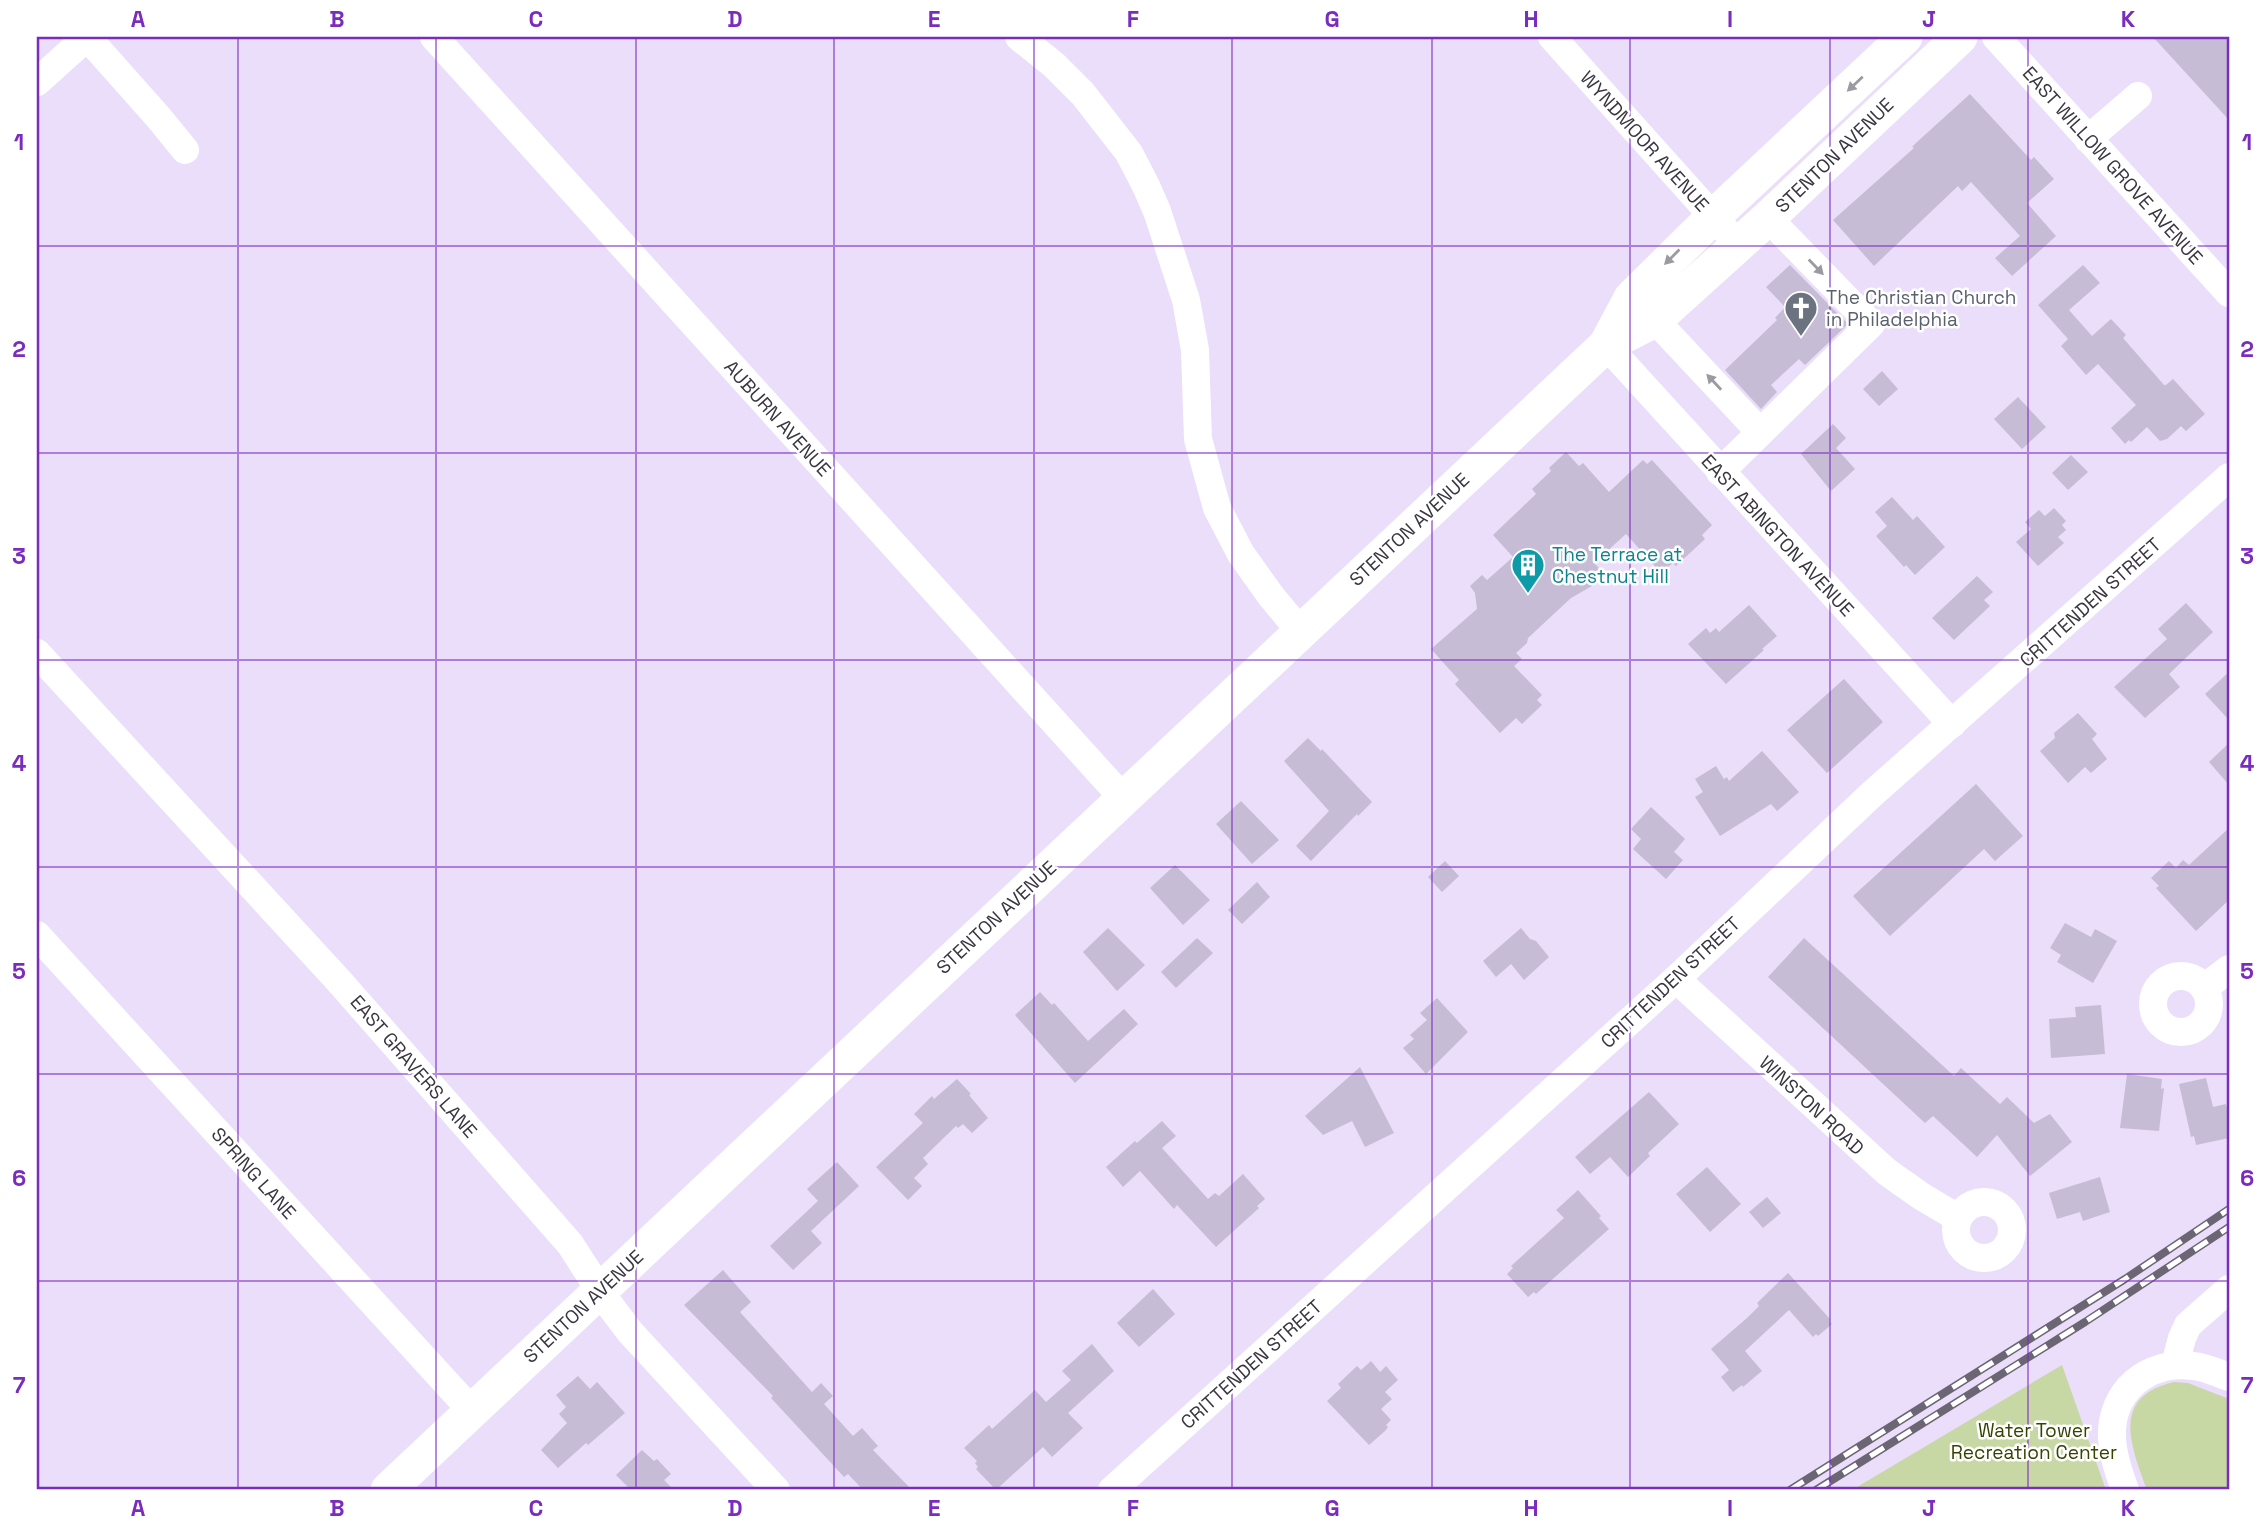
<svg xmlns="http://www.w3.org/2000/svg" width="2266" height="1527" font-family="'Space Grotesk',sans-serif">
	<rect width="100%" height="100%" fill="#eadefa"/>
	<!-- green -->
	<g fill="#c7d8a4">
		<path d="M2062 1365 2106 1490H1852Z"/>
		<path d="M2174 1382 2188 1383 2229 1399V1490H2147C2131 1445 2110 1397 2174 1382Z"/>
	</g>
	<!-- building -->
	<g fill="#c7bcd6">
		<path d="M2153 37H2224L2229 42V120Z"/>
		<path d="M1970 94 2031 160 2034 157 2054 179 2027 203 2056 236 2012 276 1995 258 2020 236 1971 182 1962 191 1958 186 1874 266 1833 220 1914 148 1912 147 1917 142Z"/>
		<path d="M1790 265 1848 324 1805 365 1799 359 1771 385 1777 392 1761 409 1725 370 1777 320 1775 318 1785 307 1766 287Z"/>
		<path d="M2083 265 2100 283 2069 310 2092 336 2111 319 2126 335 2123 338 2164 385H2166L2173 379 2205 414 2186 431 2181 426 2167 439 2160 441 2147 427 2131 442 2129 440 2125 444 2111 428 2136 405 2098 364 2086 375 2061 346 2068 339 2038 305Z"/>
		<path d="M1882 371 1898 389 1879 406 1863 389Z"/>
		<path d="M2018 397 2046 427 2022 449 1994 419Z"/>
		<path d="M1833 424 1846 438 1836 448 1855 469 1831 491 1801 454Z"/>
		<path d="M1566 452 1579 466 1583 463 1609 492 1643 460 1647 464 1652 460 1712 525 1702 535 1705 539 1676 566 1673 563 1661 573 1626 534 1594 563 1602 571 1592 586 1571 598 1528 638 1527 643 1516 653 1522 659 1514 666 1542 695 1537 700 1542 705 1522 724 1516 718 1500 733 1455 684 1459 680 1431 649 1477 609 1475 593 1470 586 1482 575 1487 580 1513 557 1493 535 1536 494 1532 489 1551 471 1549 468Z"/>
		<path d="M2071 455 2088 472 2068 490 2052 473Z"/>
		<path d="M1892 497 1913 520 1917 516 1945 547 1915 575 1906 565 1904 567 1876 536 1887 526 1875 512Z"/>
		<path d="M2054 508 2066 521 2062 525 2066 530 2058 537 2064 543 2038 566 2016 542 2031 529 2025 522 2039 510 2045 516Z"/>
		<path d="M1977 576 1993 592 1984 600 1990 606 1954 640 1932 618Z"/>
		<path d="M2186 603 2213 632 2169 674 2180 687 2145 718 2114 687 2167 639 2158 629Z"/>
		<path d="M1749 605 1777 636 1762 649 1764 650 1726 684 1688 644 1706 628 1710 633 1716 628 1719 632Z"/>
		<path d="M2229 672V720L2205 694Z"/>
		<path d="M1844 679 1883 722 1827 773 1787 730Z"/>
		<path d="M2078 713 2097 734 2092 739 2107 759 2091 773 2085 767 2068 783 2040 751 2055 738 2054 733Z"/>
		<path d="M1308 738 1321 751 1322 749 1372 802 1358 816 1357 814 1311 861 1296 846 1329 811 1284 761Z"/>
		<path d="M2229 743V785L2209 762Z"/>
		<path d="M1762 751 1799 792 1777 811 1771 804 1720 836 1695 797 1703 792 1695 779 1716 766 1724 779 1727 777 1729 781Z"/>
		<path d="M1976 784 2023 836 1995 861 1984 849 1890 936 1853 896Z"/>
		<path d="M1241 801 1279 840 1252 864 1216 824Z"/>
		<path d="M1651 807 1685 839 1674 852 1683 860 1666 879 1633 849 1641 839 1631 829Z"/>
		<path d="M2229 828V900L2196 931 2156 888 2159 886 2151 878 2169 861 2176 868 2183 860 2189 865Z"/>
		<path d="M1445 861 1459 876 1442 892 1428 877Z"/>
		<path d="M1175 865 1210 900 1183 925 1150 888Z"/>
		<path d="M1257 882 1270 897 1242 924 1228 910Z"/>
		<path d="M2065 923 2091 937 2095 929 2117 941 2093 983 2057 962 2061 955 2050 948Z"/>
		<path d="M1108 928 1145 965 1117 991 1083 952Z"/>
		<path d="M1521 928 1530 939 1536 941 1549 957 1524 980 1511 964 1496 977 1483 961Z"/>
		<path d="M1197 938 1213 953 1176 988 1161 972Z"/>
		<path d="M1804 938 1954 1076 1961 1068 2000 1104 2007 1097 2034 1123 2050 1114 2072 1142 2030 1176 1997 1135 1977 1157 1933 1116 1925 1123 1768 977Z"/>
		<path d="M1040 992 1052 1005 1054 1003 1088 1041 1124 1009 1138 1024 1075 1083 1015 1015Z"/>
		<path d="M1437 998 1468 1032 1426 1074 1403 1048 1414 1039 1410 1035 1427 1020 1420 1013Z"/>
		<path d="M2101 1005 2105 1054 2051 1058 2049 1019 2076 1017 2075 1007Z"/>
		<path d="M1360 1067 1394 1133 1365 1147 1352 1121 1323 1135 1305 1116Z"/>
		<path d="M2127 1074 2162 1079 2161 1089 2164 1088 2159 1131 2120 1128Z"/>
		<path d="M2206 1078 2213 1107 2226 1104 2229 1118V1138L2196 1145 2194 1136 2191 1137 2179 1084Z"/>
		<path d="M957 1079 971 1094 969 1095 988 1118 972 1133 963 1124 958 1128 956 1126 923 1158 928 1164 914 1178 922 1186 908 1200 876 1167 923 1123 914 1114 932 1096 934 1099Z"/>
		<path d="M1649 1092 1679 1124 1648 1153 1650 1156 1628 1177 1610 1157 1590 1174 1575 1157Z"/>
		<path d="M1162 1121 1176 1136 1162 1148 1208 1199 1215 1193 1219 1196 1243 1174 1265 1199 1257 1206 1259 1208 1216 1247 1177 1205 1174 1209 1140 1171 1123 1187 1106 1167 1135 1141 1137 1143Z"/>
		<path d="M837 1162 859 1186 811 1231 822 1243 793 1270 770 1246 818 1201 807 1189Z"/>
		<path d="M1707 1167 1741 1204 1710 1232 1676 1194Z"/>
		<path d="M2100 1177 2110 1212 2083 1221 2080 1212 2057 1219 2049 1193Z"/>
		<path d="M1578 1190 1601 1216 1599 1218 1609 1229 1536 1294 1534 1292 1528 1297 1507 1274 1513 1268 1511 1266 1564 1218 1556 1210Z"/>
		<path d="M1767 1197 1781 1213 1763 1228 1749 1212Z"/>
		<path d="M723 1270 751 1302 740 1312 812 1392 821 1383 833 1396 824 1404 853 1436 862 1428 878 1446 873 1450 912 1490H863L848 1474 844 1477 771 1398 773 1396 684 1305Z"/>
		<path d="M1788 1273 1831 1320 1829 1321 1832 1324 1818 1336 1816 1334 1813 1337 1789 1310 1745 1351 1762 1371 1743 1387 1742 1385 1733 1392 1721 1377 1729 1370 1711 1349 1747 1318 1759 1306 1757 1303Z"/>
		<path d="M1153 1289 1175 1314 1139 1347 1117 1323Z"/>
		<path d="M1092 1344 1114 1371 1068 1413 1083 1428 1052 1457 1043 1447 996 1490 976 1469 978 1467 975 1463 977 1461 964 1448 989 1425 992 1429 1035 1390 1046 1402 1071 1380 1062 1371Z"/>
		<path d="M1371 1361 1380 1372 1386 1366 1398 1380 1385 1392 1392 1399 1381 1409 1391 1420 1386 1425 1388 1427 1385 1431 1369 1445 1327 1401 1341 1388 1338 1384 1357 1366 1361 1370Z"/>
		<path d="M578 1376 590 1389 597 1382 625 1413 588 1445 586 1443 558 1468 541 1450 567 1423 559 1414 566 1407 556 1395Z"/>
		<path d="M642 1450 654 1461 657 1459 671 1474 664 1480 674 1490H631L616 1475Z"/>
	</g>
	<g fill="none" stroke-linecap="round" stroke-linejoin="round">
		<!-- minor -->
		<g stroke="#fff" stroke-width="28">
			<path d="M87 37 159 118 185 150"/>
			<path d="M434 37 1123 798"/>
			<path d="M1019 37 1054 65 1083 94 1129 153 1146 186 1157 211 1186 300 1195 350 1198 439 1217 508 1241 554 1271 596 1300 631"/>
			<path d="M1552 37 1727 232"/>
			<path d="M1996 37 2229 293"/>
			<path d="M37 82 87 37"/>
			<path d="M2088 139 2138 96"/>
			<path d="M1655 320 1760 432"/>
			<path d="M1606 345 1952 724"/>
			<path d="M1720 472 1871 324 1768 218"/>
			<path d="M37 653 338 980 570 1244 608 1303 630 1332 776 1490"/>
			<path d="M37 935 472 1411"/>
			<circle cx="2181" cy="1004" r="28"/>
			<path d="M1676 979 1887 1172 1921 1196 1958 1218"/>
			<path d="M2204 988 2229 969"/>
			<circle cx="1984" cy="1230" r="28"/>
			<path d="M2175 1365 2182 1338 2188 1325 2229 1289"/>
			<path d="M1112 1490 1676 979 1872 794 2229 477"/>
			<path d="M2125 1490C2119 1473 2113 1456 2112 1438 2110 1391 2148 1360 2193 1366 2206 1367 2217 1373 2229 1377"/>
		</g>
		<!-- major -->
		<g stroke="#fff" stroke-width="35">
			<path d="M1606 345 1631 298 1713 217 1905 37"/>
			<path d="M388 1490 1606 345 1655 320 1768 218 1960 37"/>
		</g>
		<defs>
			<g id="rail">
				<path d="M1790 1490 2125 1279 2229 1209"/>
				<path d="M1816 1490 2085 1322 2229 1227"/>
			</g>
		</defs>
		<!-- rail casing -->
		<use href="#rail" stroke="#6b6574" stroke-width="8"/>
		<!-- rail -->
		<use href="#rail" stroke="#fff" stroke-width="5" stroke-dasharray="16" stroke-linecap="butt"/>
	</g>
	<!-- one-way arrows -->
	<defs><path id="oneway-solid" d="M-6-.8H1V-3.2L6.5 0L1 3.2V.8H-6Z" transform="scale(1.75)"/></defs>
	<g fill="#9c9aa0">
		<use href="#oneway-solid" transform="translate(1855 84) rotate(137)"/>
		<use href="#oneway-solid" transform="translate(1672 257) rotate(135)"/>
		<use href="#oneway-solid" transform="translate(1816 267) rotate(46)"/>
		<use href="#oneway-solid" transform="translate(1714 382) rotate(-133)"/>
	</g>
	<!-- grid -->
	<path fill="none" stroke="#7b2cbf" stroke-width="2" stroke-opacity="0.55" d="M238 37V1490M436 37V1490M636 37V1490M834 37V1490M1034 37V1490M1232 37V1490M1432 37V1490M1630 37V1490M1830 37V1490M2028 37V1490M37 246H2229M37 453H2229M37 660H2229M37 867H2229M37 1074H2229M37 1281H2229"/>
	<!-- icons -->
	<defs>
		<symbol id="church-pin" viewBox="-11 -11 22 30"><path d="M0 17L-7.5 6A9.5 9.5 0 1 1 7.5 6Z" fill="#6b7280" stroke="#fff"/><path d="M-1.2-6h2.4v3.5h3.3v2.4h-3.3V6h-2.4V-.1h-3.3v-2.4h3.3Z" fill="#fff"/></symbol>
		<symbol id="building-pin" viewBox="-11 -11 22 30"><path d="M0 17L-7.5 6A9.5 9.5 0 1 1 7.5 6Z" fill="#0f9aa8" stroke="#fff"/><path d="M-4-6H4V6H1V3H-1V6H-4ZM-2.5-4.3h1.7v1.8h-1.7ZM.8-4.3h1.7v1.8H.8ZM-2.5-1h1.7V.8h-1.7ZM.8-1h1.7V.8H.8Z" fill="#fff"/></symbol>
	</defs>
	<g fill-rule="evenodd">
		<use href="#church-pin" x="1782" y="289" width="38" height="52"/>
		<use href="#building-pin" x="1509" y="546" width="38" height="52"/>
	</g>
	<g text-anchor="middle" stroke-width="5" stroke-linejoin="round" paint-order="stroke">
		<!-- street labels -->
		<g font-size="19" fill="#3a3640" stroke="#fff">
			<text transform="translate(1645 141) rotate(48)" y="7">WYNDMOOR AVENUE</text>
			<text transform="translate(1834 155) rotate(-44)" y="7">STENTON AVENUE</text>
			<text transform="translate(2113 165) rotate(48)" y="7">EAST WILLOW GROVE AVENUE</text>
			<text transform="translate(778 418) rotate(48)" y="7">AUBURN AVENUE</text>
			<text transform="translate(1409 529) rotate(-43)" y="7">STENTON AVENUE</text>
			<text transform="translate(1778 535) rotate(47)" y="7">EAST ABINGTON AVENUE</text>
			<text transform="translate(2090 602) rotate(-42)" y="7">CRITTENDEN STREET</text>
			<text transform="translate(996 917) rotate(-43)" y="7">STENTON AVENUE</text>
			<text transform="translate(1670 982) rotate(-43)" y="7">CRITTENDEN STREET</text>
			<text transform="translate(414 1066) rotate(49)" y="7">EAST GRAVERS LANE</text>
			<text transform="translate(1812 1105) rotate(43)" y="7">WINSTON ROAD</text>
			<text transform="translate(254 1173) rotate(48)" y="7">SPRING LANE</text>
			<text transform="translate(583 1306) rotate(-43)" y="7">STENTON AVENUE</text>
			<text transform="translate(1251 1364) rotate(-42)" y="7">CRITTENDEN STREET</text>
		</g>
		<!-- worship labels -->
		<g font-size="19" fill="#5b616d" stroke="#fff" text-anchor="start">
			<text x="1826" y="304">The Christian Church<tspan x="1826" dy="22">in Philadelphia</tspan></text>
		</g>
		<!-- culture labels -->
		<g font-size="19" fill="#0d838f" stroke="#fff" text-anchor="start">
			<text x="1552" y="561">The Terrace at<tspan x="1552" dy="22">Chestnut Hill</tspan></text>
		</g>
		<!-- park labels -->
		<g font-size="19" fill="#344300" stroke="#fff">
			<text x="2034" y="1437">Water Tower<tspan x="2034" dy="22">Recreation Center</tspan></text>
		</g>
	</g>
	<!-- border -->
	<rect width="2266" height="1527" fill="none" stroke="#ffffff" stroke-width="77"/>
	<rect x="38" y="38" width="2190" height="1450" fill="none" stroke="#7b2cbf" stroke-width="2.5"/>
	<g font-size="23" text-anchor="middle" font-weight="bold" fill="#7b2cbf">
		<text x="138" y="27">A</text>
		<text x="337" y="27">B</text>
		<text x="536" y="27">C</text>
		<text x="735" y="27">D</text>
		<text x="934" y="27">E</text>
		<text x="1133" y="27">F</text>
		<text x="1332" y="27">G</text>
		<text x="1531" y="27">H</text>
		<text x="1730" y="27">I</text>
		<text x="1929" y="27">J</text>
		<text x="2128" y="27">K</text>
		<text x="19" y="150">1</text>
		<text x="2247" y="150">1</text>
		<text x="19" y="357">2</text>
		<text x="2247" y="357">2</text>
		<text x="19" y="564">3</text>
		<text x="2247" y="564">3</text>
		<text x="19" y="771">4</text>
		<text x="2247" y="771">4</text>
		<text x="19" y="979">5</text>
		<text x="2247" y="979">5</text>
		<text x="19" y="1186">6</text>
		<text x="2247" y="1186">6</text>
		<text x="19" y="1393">7</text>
		<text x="2247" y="1393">7</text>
		<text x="138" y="1516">A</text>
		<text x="337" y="1516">B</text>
		<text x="536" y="1516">C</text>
		<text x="735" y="1516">D</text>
		<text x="934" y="1516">E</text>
		<text x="1133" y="1516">F</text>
		<text x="1332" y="1516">G</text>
		<text x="1531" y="1516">H</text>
		<text x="1730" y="1516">I</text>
		<text x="1929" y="1516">J</text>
		<text x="2128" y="1516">K</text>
	</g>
</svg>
